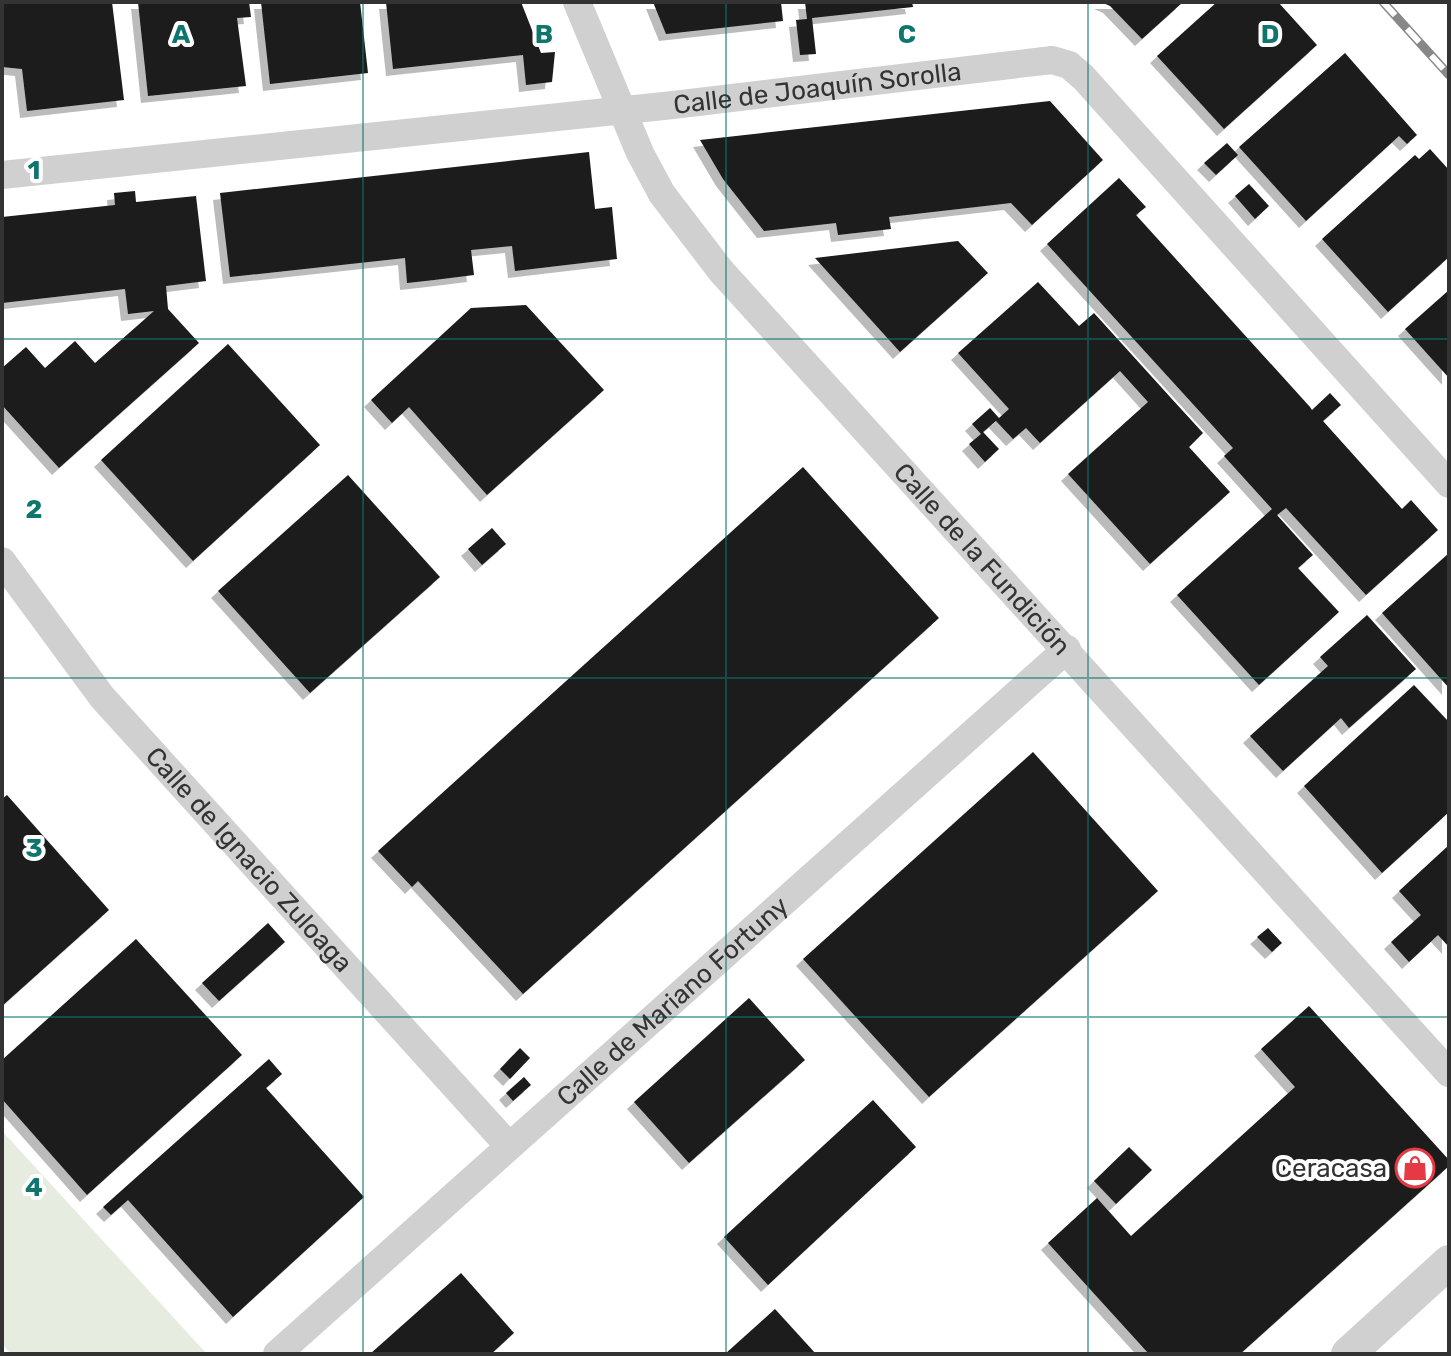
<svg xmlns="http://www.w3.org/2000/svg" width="1451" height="1356" font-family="Rubik,sans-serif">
	<defs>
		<filter id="shadow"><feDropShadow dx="-7" dy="7" stdDeviation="0" flood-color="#0004"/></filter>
	</defs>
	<rect width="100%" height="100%" fill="#fff"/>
	<!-- green -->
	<path fill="#e6ecdf" d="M2 1131 207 1354H11L2 1344Z"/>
	<!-- building -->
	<g fill="#1a1a1a" filter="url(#shadow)">
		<path d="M2 2H112L124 100 27 111 22 69 2 67Z"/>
		<path d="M138 2H249L251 17 237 18 246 86 148 96Z"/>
		<path d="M261 2H360L368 73 270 84Z"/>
		<path d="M386 2H521L541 53 555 52 552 82 526 85 523 55 393 69Z"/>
		<path d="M653 2H781L783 21 666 34Z"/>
		<path d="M805 2H912L913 7 812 18 816 54 800 55 796 20 807 19Z"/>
		<path d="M1101 2H1183L1142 39 1110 6Z"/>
		<path d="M1217 2H1278L1317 45 1224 129 1157 56Z"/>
		<path d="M1345 53 1417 135 1407 144 1399 136 1306 221 1239 147Z"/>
		<path d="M1050 101 1103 160 1032 225 1011 203 889 217 891 229 838 235 836 223 764 231 723 179 700 140Z"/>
		<path d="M1227 143 1238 155 1216 175 1204 163Z"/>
		<path d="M1430 149 1449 170V257L1388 312 1322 239 1415 155 1419 159Z"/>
		<path d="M589 152 595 209 612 207 617 259 515 271 512 246 471 250 474 275 434 280 407 283 405 258 230 277 220 193Z"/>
		<path d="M1119 178 1146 207 1136 215 1310 407 1312 410 1330 393 1341 405 1323 421 1402 509 1411 500 1438 530 1366 595 1286 508 1277 515 1313 555 1298 568 1339 612 1259 685 1177 595 1272 509 1224 456 1233 448 1047 244Z"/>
		<path d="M1249 184 1269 206 1255 219 1235 196Z"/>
		<path d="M135 191 136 202 196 196 206 281 166 286 168 309 199 343 59 468 2 405V368L26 347 45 368 75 341 95 363 154 311 128 314 125 289 2 303V217L115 205 114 193Z"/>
		<path d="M958 241 988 273 900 352 815 258Z"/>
		<path d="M1038 282 1079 326 1094 313 1171 398 1203 433 1189 447 1230 492 1150 564 1068 474 1148 402 1120 371 1040 443 1026 428 1013 439 996 421 983 432 999 449 985 462 969 444 981 434 972 424 990 408 999 418 1009 409 958 353Z"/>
		<path d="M1449 290V378L1405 329Z"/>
		<path d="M526 305 604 390 487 495 409 407 392 423 371 400 471 308Z"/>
		<path d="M228 344 320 445 193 561 101 460Z"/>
		<path d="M803 467 939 618 523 994 418 881 412 887 378 851Z"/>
		<path d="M348 475 440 577 310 693 218 591Z"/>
		<path d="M492 528 506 544 482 565 468 549Z"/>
		<path d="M1449 553V688L1382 613Z"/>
		<path d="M1367 615 1416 669 1349 728 1341 718 1283 771 1250 736 1328 666 1320 657Z"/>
		<path d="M1414 685 1449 722V812L1382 873 1304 786Z"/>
		<path d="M1033 752 1158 891 929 1097 803 959Z"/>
		<path d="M7 795 109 910 2 1006V799Z"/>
		<path d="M1449 845V947L1438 935 1409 962 1391 942 1421 915 1399 891Z"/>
		<path d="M268 923 285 942 219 1001 202 983Z"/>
		<path d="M1268 928 1282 943 1272 952 1257 937Z"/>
		<path d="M136 939 242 1055 87 1195 2 1099V1060Z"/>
		<path d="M749 998 805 1060 689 1163 634 1102Z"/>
		<path d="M1309 1006 1449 1160V1166L1240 1354H1149L1048 1243 1097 1198 1131 1236 1295 1087 1261 1049Z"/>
		<path d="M520 1048 530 1058 510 1079 500 1069Z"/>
		<path d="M269 1059 282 1074 266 1088 364 1197 233 1317 128 1200 111 1215 103 1207Z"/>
		<path d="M524 1077 531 1085 513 1101 506 1093Z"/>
		<path d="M873 1100 916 1147 768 1285 724 1237Z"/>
		<path d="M1129 1147 1152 1170 1116 1204 1094 1181Z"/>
		<path d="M461 1273 514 1333 491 1354H370Z"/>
		<path d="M775 1309 816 1354H725Z"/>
	</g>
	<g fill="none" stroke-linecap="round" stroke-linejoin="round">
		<!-- minor -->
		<g stroke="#d0d0d0" stroke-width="28">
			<path id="s1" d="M577 2 640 153 662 194 721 271 1449 1073"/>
			<path id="s2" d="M2 175 673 105 1052 60 1069 65 1083 77 1449 484"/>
			<path id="s3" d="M2 561 102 697 509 1146"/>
			<path id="s4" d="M277 1354 1067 649"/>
		</g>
		<!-- tertiary -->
		<path stroke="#d0d0d0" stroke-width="34" d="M1348 1354 1449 1262"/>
		<defs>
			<path id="rail" d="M1383 2 1449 75"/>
		</defs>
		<!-- rail casing -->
		<use href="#rail" stroke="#888" stroke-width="9"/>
		<!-- rail -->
		<use href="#rail" stroke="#fff" stroke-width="6" stroke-dasharray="18" stroke-linecap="butt"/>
	</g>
	<!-- grid -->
	<path fill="none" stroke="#0f766e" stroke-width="2" stroke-opacity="0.55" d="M363 2V1354M726 2V1354M1088 2V1354M2 339H1449M2 678H1449M2 1017H1449"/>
	<!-- icons -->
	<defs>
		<symbol id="shop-ring" viewBox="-11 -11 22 22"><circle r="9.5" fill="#fff" stroke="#e63946" stroke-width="1.5"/><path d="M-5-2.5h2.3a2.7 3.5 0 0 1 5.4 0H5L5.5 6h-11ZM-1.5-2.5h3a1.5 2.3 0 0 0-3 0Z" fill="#e63946"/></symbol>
	</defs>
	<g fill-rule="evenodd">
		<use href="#shop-ring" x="1393" y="1146" width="44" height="44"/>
	</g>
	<g text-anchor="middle" stroke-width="8" stroke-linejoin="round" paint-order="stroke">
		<!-- street labels -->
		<g font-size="26" fill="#333" stroke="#fff">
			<text dy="9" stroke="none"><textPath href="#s2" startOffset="820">Calle de Joaquín Sorolla</textPath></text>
			<text dy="9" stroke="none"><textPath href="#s1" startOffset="696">Calle de la Fundición</textPath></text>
			<text dy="9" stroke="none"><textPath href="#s3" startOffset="388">Calle de Ignacio Zuloaga</textPath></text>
			<text dy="9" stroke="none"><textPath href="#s4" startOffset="530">Calle de Mariano Fortuny</textPath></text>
		</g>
		<!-- poi labels -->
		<g font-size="26" fill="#333" stroke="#fff" text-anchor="end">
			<text x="1387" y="1177">Ceracasa</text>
		</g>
	</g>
	<g font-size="26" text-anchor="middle" font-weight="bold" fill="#0f766e" stroke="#fff" stroke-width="8" stroke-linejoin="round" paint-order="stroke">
		<text x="181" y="43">A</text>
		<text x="544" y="43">B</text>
		<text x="907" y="43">C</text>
		<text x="1270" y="43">D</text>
		<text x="34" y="179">1</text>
		<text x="34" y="518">2</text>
		<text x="34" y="857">3</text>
		<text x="34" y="1196">4</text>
	</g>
	<!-- border -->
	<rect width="1451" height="1356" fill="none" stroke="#333333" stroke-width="8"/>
</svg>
